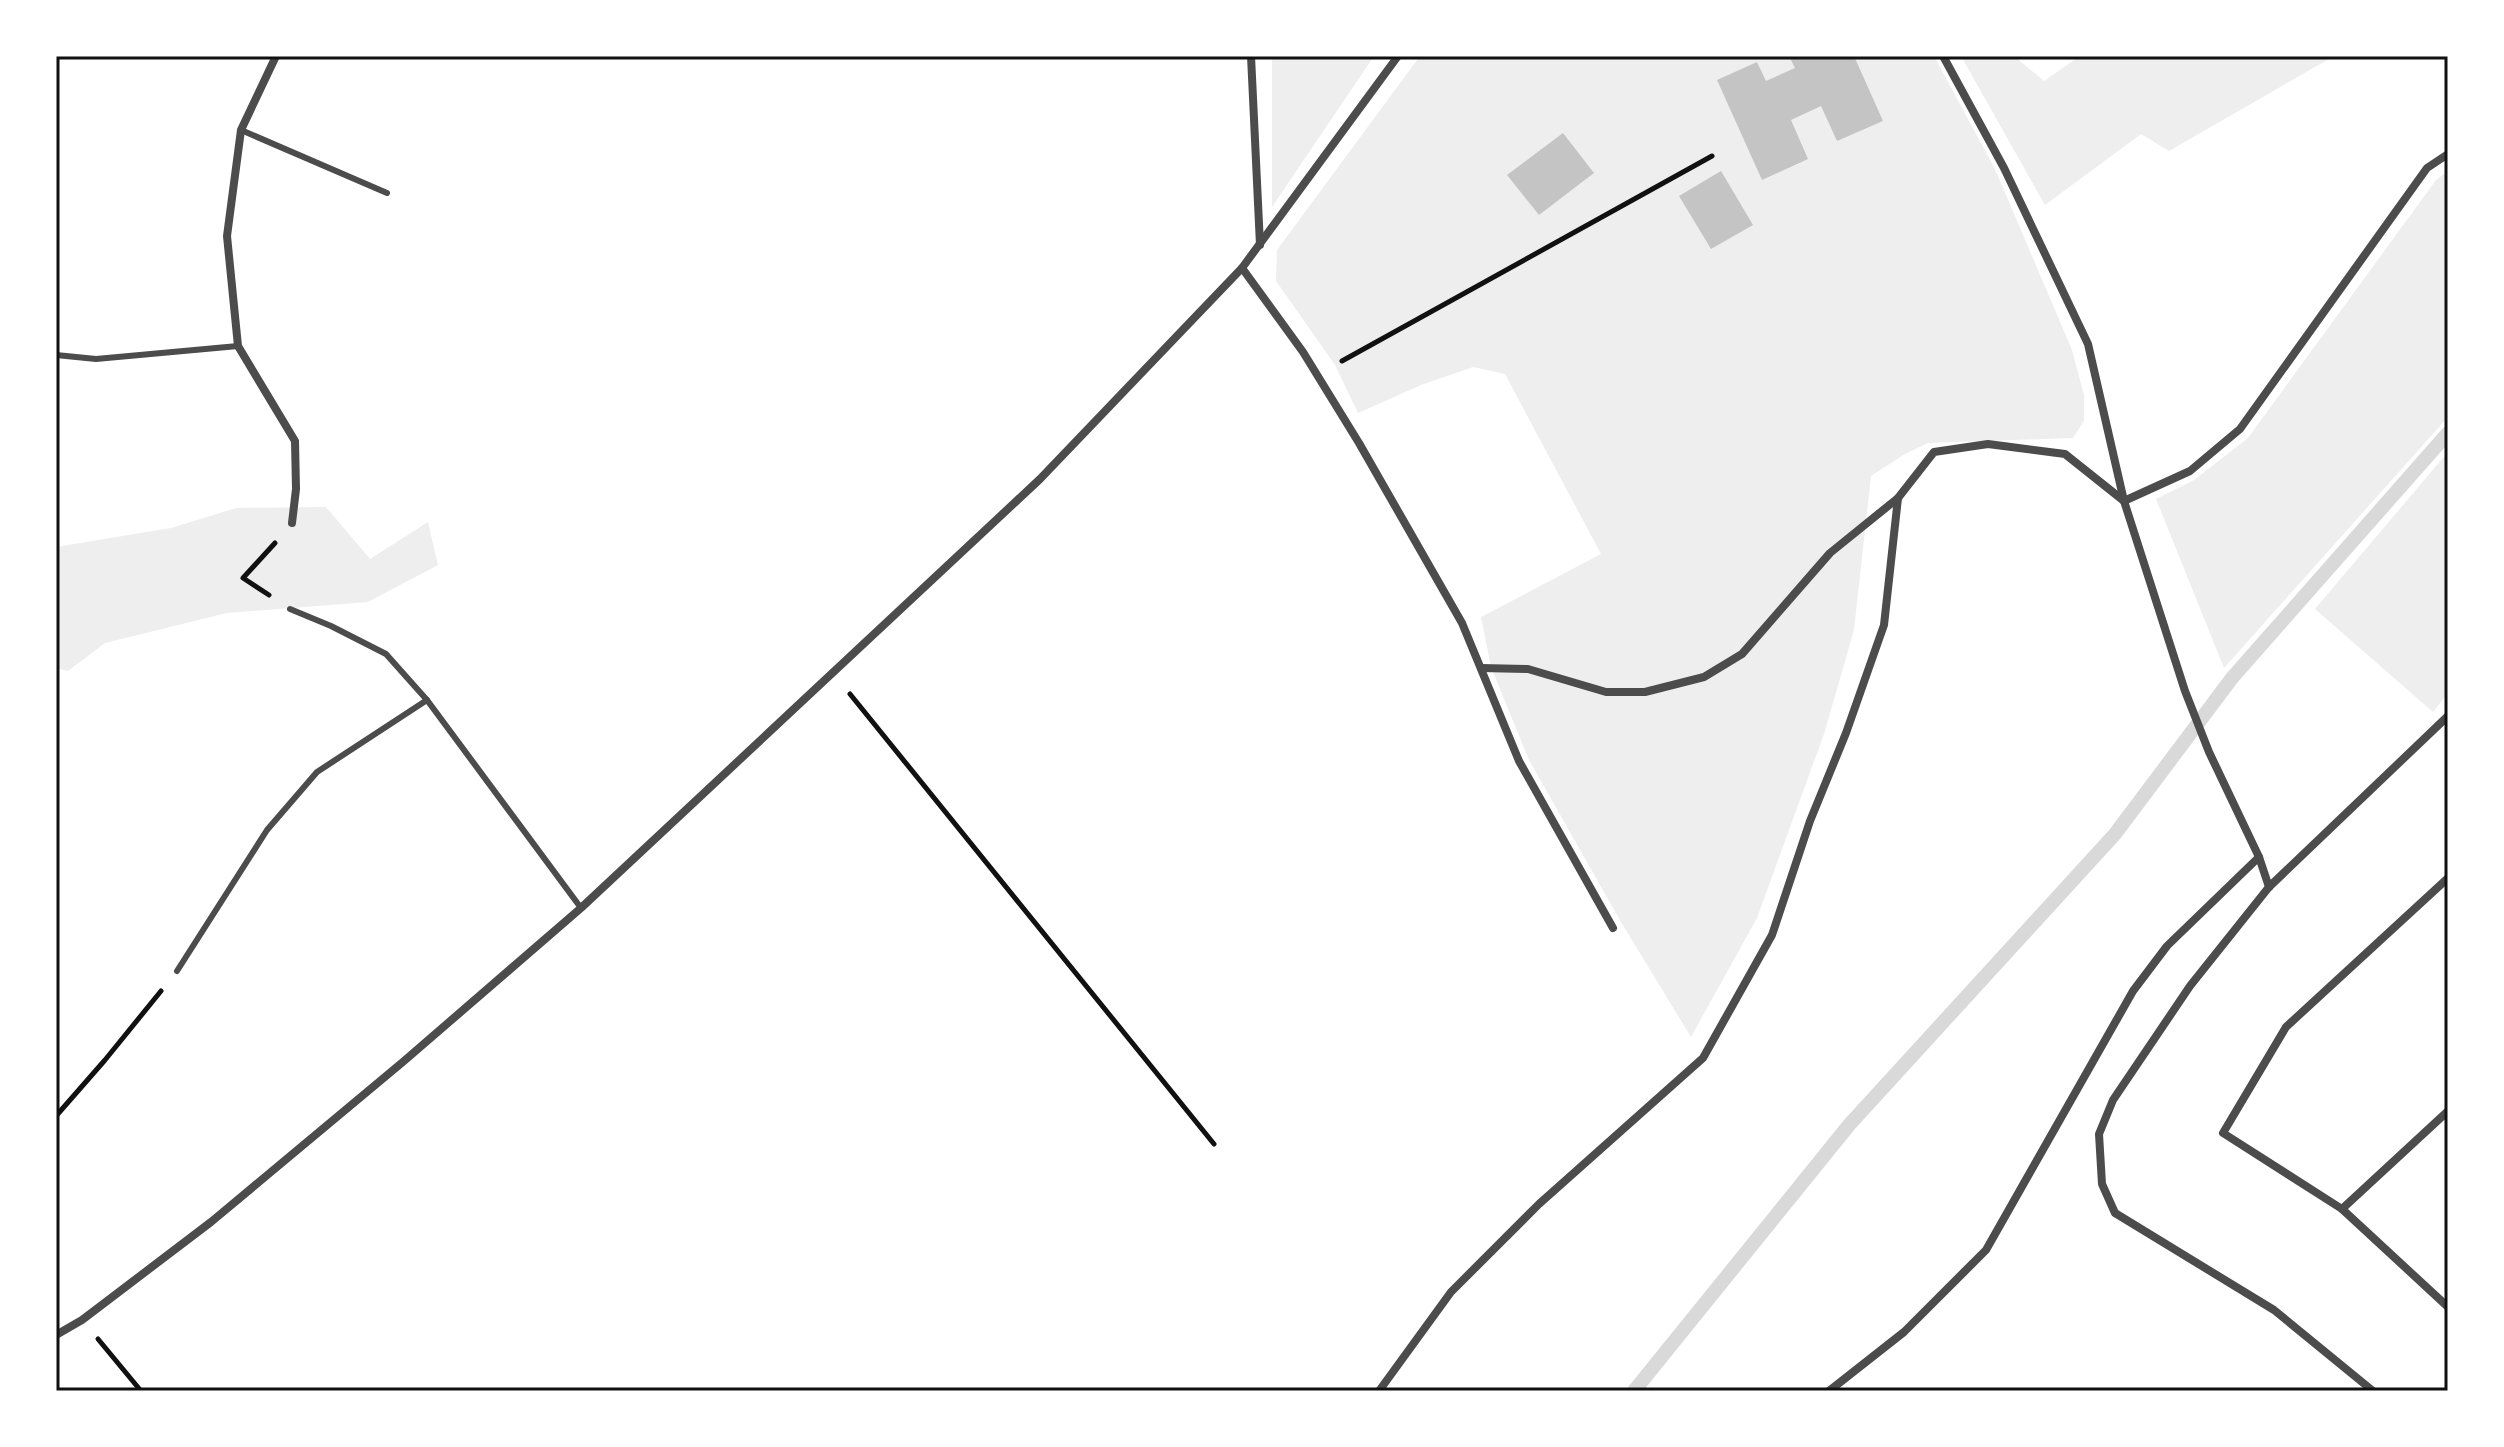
<svg xmlns="http://www.w3.org/2000/svg" width="2504" height="1447" font-family="Lato,sans-serif">
	<rect width="100%" height="100%" fill="#fff"/>
	<!-- green -->
	<g fill="#eee">
		<path d="M1272 56H1374L1272 207Z"/>
		<path d="M1420 56H1934L1995 169 2072 350 2084 395V421L2073 438 1928 443 1905 454 1871 476 1854 630 1824 734 1757 918 1691 1037 1621 922 1529 760 1491 667 1481 617 1601 554 1505 374 1473 367 1421 385 1358 413 1335 365 1276 281 1277 250Z"/>
		<path d="M1961 56H2014L2044 81 2080 56H2334L2169 151 2141 134 2045 205Z"/>
		<path d="M2448 171V417L2224 668 2156 499 2194 480 2248 438 2436 180Z"/>
		<path d="M2448 452V693L2433 712 2315 609Z"/>
		<path d="M326 507 370 559 428 522 438 565 368 602 227 613 105 643 68 671 56 668V547L171 528 236 508Z"/>
	</g>
	<g fill="none" stroke-linecap="round" stroke-linejoin="round">
		<!-- stream -->
		<path stroke="#d9d9d9" stroke-width="14" d="M1634 1391 1849 1125 2115 834 2232 678 2448 433"/>
	</g>
	<!-- building -->
	<g fill="#c4c4c4">
		<path d="M1789 56H1854L1883 121 1837 141 1821 106 1791 120 1808 159 1762 180 1717 80 1757 62 1766 81 1795 68Z"/>
		<path d="M1563 133 1594 173 1539 215 1507 175Z"/>
		<path d="M1721 171 1753 225 1711 249 1679 196Z"/>
	</g>
	<g fill="none" stroke-linecap="round" stroke-linejoin="round">
		<!-- path -->
		<g stroke="#111" stroke-width="5">
			<path d="M1342 361 1712 156"/>
			<path d="M269 595 243 578 275 543"/>
			<path d="M850 694 1214 1144"/>
			<path d="M56 1116 105 1060 161 991"/>
			<path d="M98 1339 141 1391"/>
		</g>
		<!-- service -->
		<g stroke="#4c4c4c" stroke-width="6">
			<path d="M241 130 387 193"/>
			<path d="M56 355 96 359 238 346"/>
			<path d="M290 609 331 626 386 654 427 700 581 908"/>
			<path d="M177 971 267 830 317 772 427 700"/>
		</g>
		<!-- minor -->
		<g stroke="#4c4c4c" stroke-width="8">
			<path d="M276 56 241 130 227 236 238 346 295 441 296 489 292 523"/>
			<path d="M1251 56 1260 245"/>
			<path d="M1943 56 2004 168 2088 344 2124 501 2185 691 2209 752 2259 857 2269 887"/>
			<path d="M1242 268 1303 352 1359 443 1462 623 1519 761 1613 928"/>
			<path d="M1481 668 1528 669 1606 692H1645L1704 677 1742 654 1830 553 1898 498"/>
			<path d="M2448 878 2286 1027 2223 1133 2342 1209 2448 1307"/>
			<path d="M2342 1209 2448 1111"/>
			<path d="M56 1335 82 1320 211 1222 404 1061 581 908 1040 479 1242 268 1398 56"/>
			<path d="M1379 1391 1451 1292 1539 1204 1703 1058 1772 935 1810 821 1846 733 1884 625 1898 498 1934 452 1988 444 2065 454 2124 501 2190 471 2240 429 2427 168 2448 154"/>
			<path d="M1829 1391 1904 1332 1986 1250 2133 991 2167 946 2259 857"/>
			<path d="M2373 1391 2274 1310 2115 1213 2102 1184 2099 1134 2113 1100 2190 986 2269 887 2448 716"/>
		</g>
	</g>
	<!-- border -->
	<rect width="2504" height="1447" fill="none" stroke="#ffffff" stroke-width="116"/>
	<rect x="58" y="58" width="2388" height="1331" fill="none" stroke="#111" stroke-width="3"/>
</svg>
